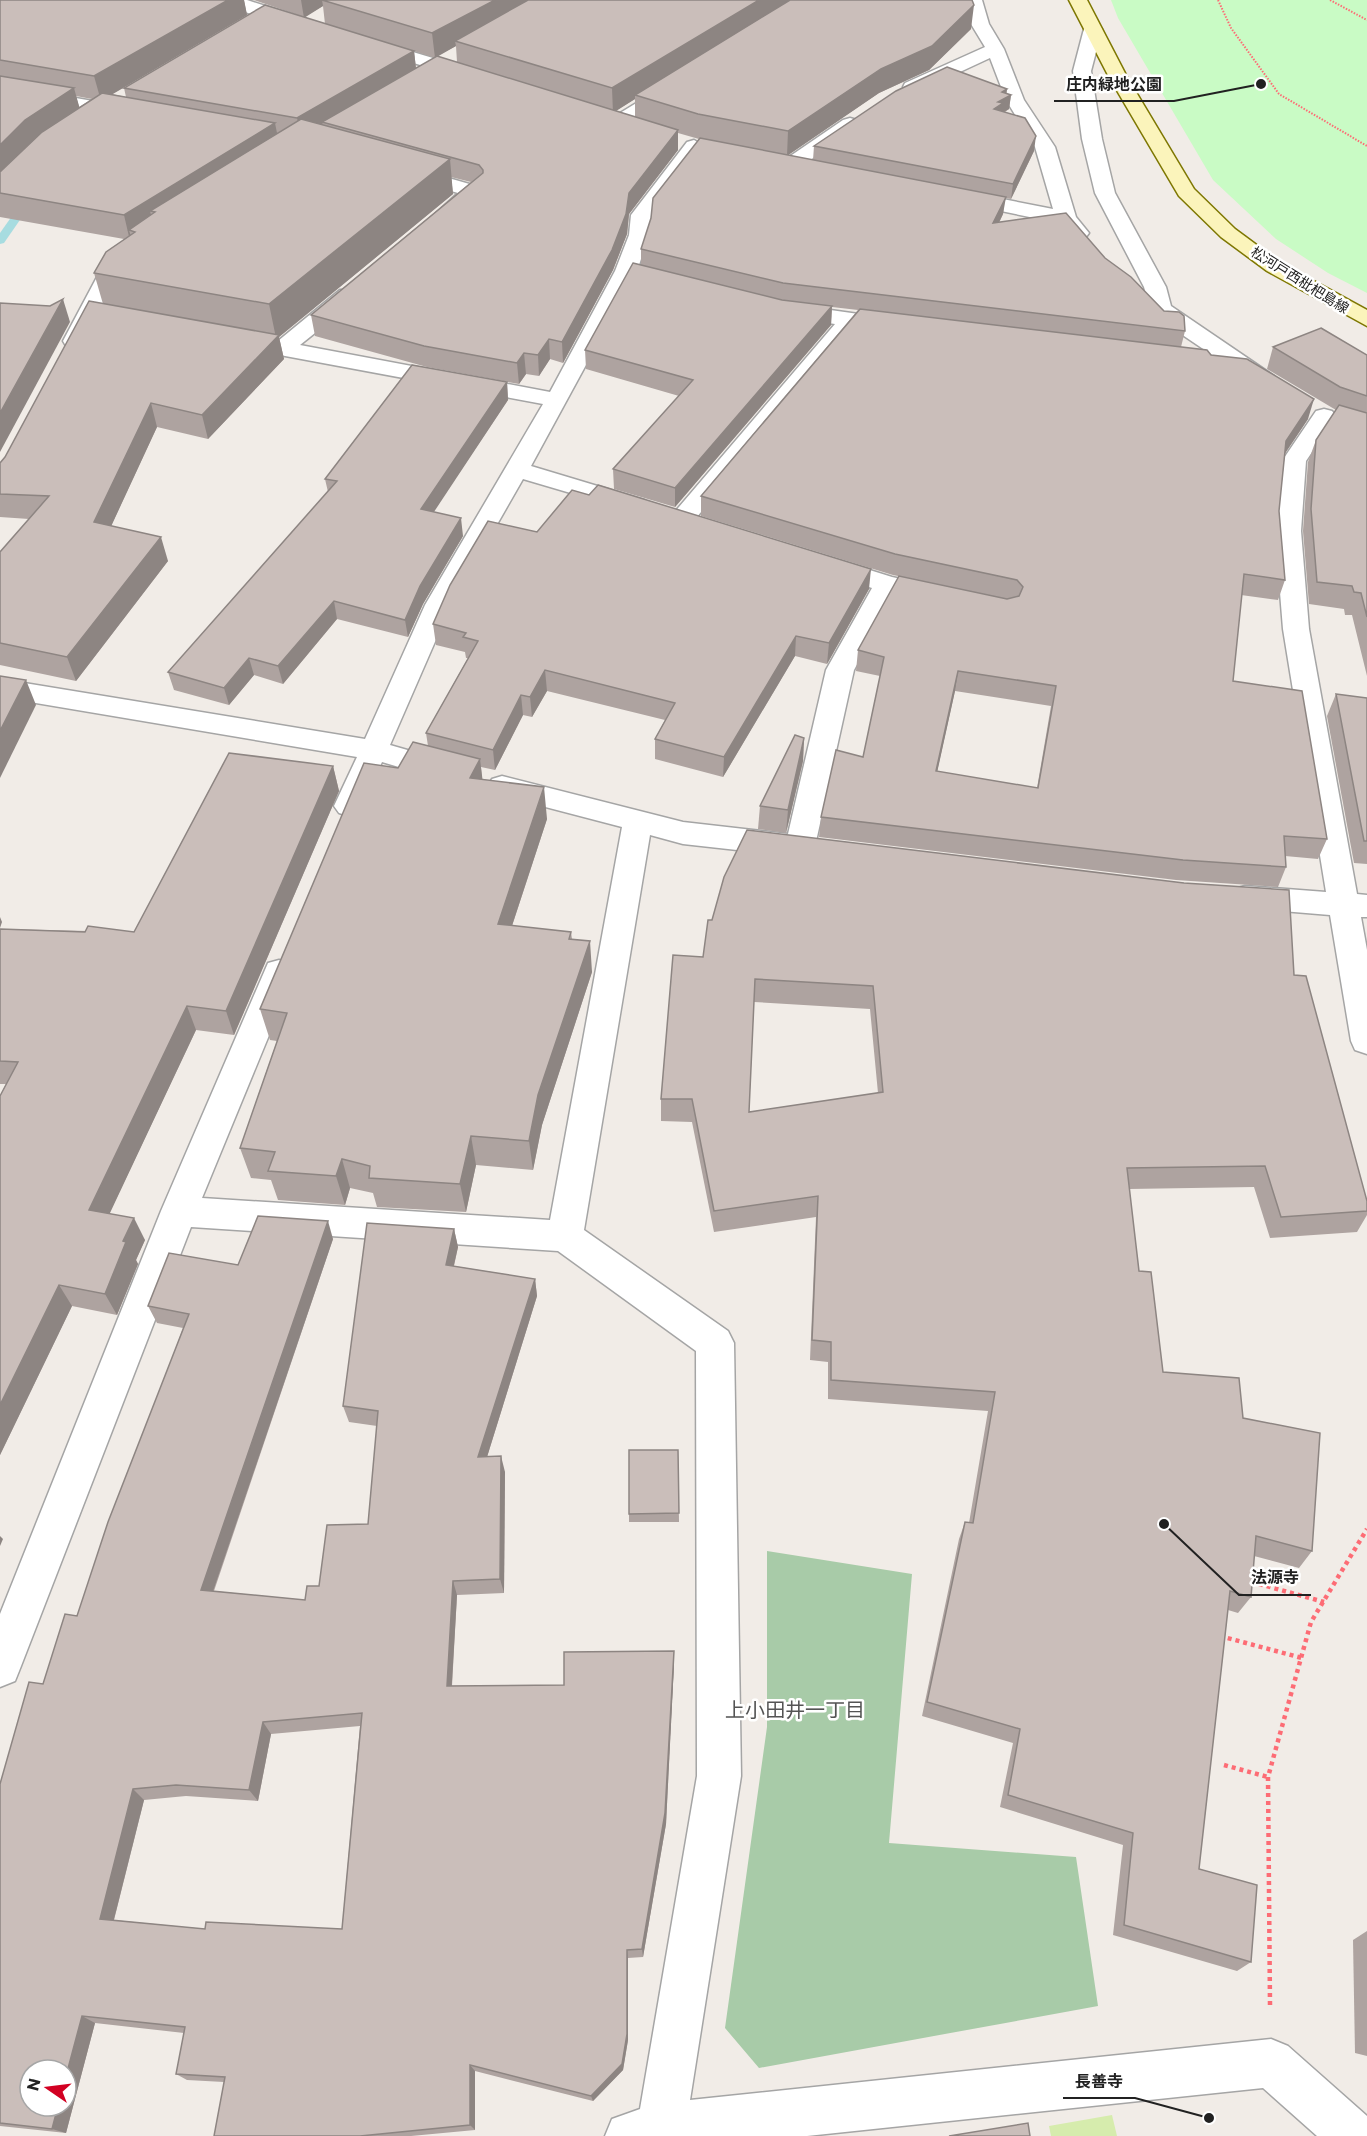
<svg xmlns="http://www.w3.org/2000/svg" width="1367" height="2136" font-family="Commissioner,'Noto Sans JP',sans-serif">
	<rect width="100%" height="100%" fill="#f1ece7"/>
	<!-- grass -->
	<path fill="#d6ecad" d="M1112 2115 1117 2136H1051L1049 2126Z"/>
	<!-- cemetery -->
	<path fill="#a8cba8" d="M767 1551 912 1574 889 1843 1076 1857 1098 2006 759 2068 725 2028 767 1727Z"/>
	<!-- park -->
	<path fill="#c9fbc5" d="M1111 0H1367V293L1328 273 1276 239 1213 180 1118 18Z"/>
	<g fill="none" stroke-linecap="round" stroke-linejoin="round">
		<!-- stream -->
		<path fill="#a7dce0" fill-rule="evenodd" d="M24 199 33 201 4 243 0 244V233Z"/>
		<defs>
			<g id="street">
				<path d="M223 0H247L306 19 309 23 300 28 260 18 226 4Z"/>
				<path d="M964 0H982L989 24 1004 49 1024 100 1055 147 1076 217 1089 233 1086 237H1072L1059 223 962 203 955 201 952 197 955 193 962 191 1053 209 1035 147 1006 100 990 58 919 91 912 93 903 87 905 83 985 47 971 24Z"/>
				<path d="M1093 24 1102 29 1091 71 1102 139 1115 193 1166 287 1171 306 1274 376 1277 381 1274 386H1258L1153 315 1137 300 1146 294 1144 287 1095 193 1082 139 1073 71 1084 29Z"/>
				<path d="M373 40 476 71 479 75 470 80 367 49 364 45Z"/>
				<path d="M674 80 681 82 683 86 681 90 623 125H609L607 121Z"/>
				<path d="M0 85 128 107 137 113 128 119 0 97Z"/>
				<path d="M850 118 857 120 859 124 857 128 800 167H786L783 163 786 159 843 120Z"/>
				<path d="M694 140 704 146 651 215 649 235 637 271 531 466 644 500 647 505 644 510 635 512 523 479 451 605 390 745 456 764 460 771 456 778 446 781 382 762 359 813 349 816 339 813 334 806 357 757 0 697V679L365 739 425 605 543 404 269 353 261 351 258 346 261 341H278L340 290H356L359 295 356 300 300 345 550 392 615 271 629 235 631 215 687 142Z"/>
				<path d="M410 167 480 187 483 191 452 218H438L435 214 458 193 403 177 400 173 403 169Z"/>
				<path d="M123 250 130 252 133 256 126 264 85 341 82 346H66L63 341 106 260 116 252Z"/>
				<path d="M788 304 894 319 902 321 905 326 902 331 894 333 856 327 691 524 682 526 673 524 670 519 673 514 835 324 780 316 777 311 780 306Z"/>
				<path d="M1324 409 1332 411 1336 416 1306 461 1301 531 1309 629 1357 894 1367 895V917H1361L1367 950V1054L1355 1050 1351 1041 1330 915 1245 908 1234 905 1230 897 1234 889 1245 886 1326 892 1283 629 1275 531 1282 461 1316 411Z"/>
				<path d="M828 557 892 577 946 589 950 595 946 601 937 603 895 594 854 670 815 846 811 854 800 857 683 844 650 835 584 1230 728 1331 734 1343 741 1776 690 2100 1271 2039 1288 2046 1367 2116V2136H1317L1263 2088 807 2136H605L612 2119 640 2109 697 1776 696 1351 558 1251 191 1227 21 1666 15 1681 0 1687V1614L161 1211 268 963 279 960 290 963 295 972 202 1198 550 1220 622 827 492 793 488 786 492 779 502 776 683 822 788 834 826 670 872 588 819 571 815 565 819 559Z"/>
			</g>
			<path id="secondary" d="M1069 0H1087L1127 77 1194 189 1235 229 1281 263 1367 310V326L1267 271 1221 237 1179 196 1109 77Z"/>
		</defs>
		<!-- street casing -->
		<use href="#street" stroke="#a5a5a5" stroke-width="3"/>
		<!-- secondary casing -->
		<use href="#secondary" stroke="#7e7702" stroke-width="3"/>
		<!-- path-far1 -->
		<g stroke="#fd6c75" stroke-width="2" stroke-dasharray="1.5 1.5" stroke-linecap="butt">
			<path d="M1218 0 1231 28 1279 94 1367 146"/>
			<path d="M1330 0 1367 20"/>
		</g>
		<!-- path -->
		<g stroke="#fd6c75" stroke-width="4.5" stroke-dasharray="4 4" stroke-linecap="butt">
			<path d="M1259 1584 1324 1602"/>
			<path d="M1220 1636 1302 1658"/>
			<path d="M1224 1765 1268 1777"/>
			<path d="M1270 2005 1268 1777 1311 1622 1367 1529"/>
		</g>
		<!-- street -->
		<use href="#street" fill="#fff" fill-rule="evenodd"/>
		<!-- secondary -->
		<use href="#secondary" fill="#fbf4bb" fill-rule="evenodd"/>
	</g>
	<!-- wall -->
	<g fill="#aea3a0" fill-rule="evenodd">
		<path d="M0 0H244L247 15 112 94 126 97 124 88 295 14 254 0H972L971 29 929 70 879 93 787 155 813 160 814 146 1007 89 1006 93 1011 95 1009 109 1005 112 1034 151 1011 199 1005 198 1003 214 999 223 1105 258 1185 331 1181 347 1211 355 1308 419 1285 453 1279 511 1285 580 1278 600 1241 595 1233 681 1327 839 1318 859 1285 856 1286 867 1278 887 1176 880 819 837 821 817 863 757 880 676 856 671 858 650 913 579 893 575 701 516V496L858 310 832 307 831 325 675 507 614 489 613 469 679 396 586 369 585 350 641 265V249L699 139 678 133V150L629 214 627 234 613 270 563 363 550 359 539 376 526 374 519 384 427 367 315 336 311 315 471 182 451 177 453 194 279 337 284 359 208 439 157 427 111 526 168 561 76 681 0 665V552L29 519 0 517V463L5 457 103 304 94 273 124 239 0 217ZM323 6 325 24 304 17ZM456 46 457 62 437 56ZM414 51 435 58 416 68ZM76 96 92 99 79 107ZM635 99V117L615 111ZM955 691 1051 706 1037 788 937 772Z"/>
		<path d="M1273 347 1367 355V676L1352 615H1345L1344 609 1309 604 1303 531 1308 462 1316 440 1336 410 1267 369Z"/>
		<path d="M507 382 508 400 433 512 463 536 423 604 408 637 337 619 283 684 254 675 229 705 174 690 168 672 328 492 325 479Z"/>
		<path d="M537 532 869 589 827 664 795 656 723 777 655 759V739L665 720 547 691 532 717 523 715 495 770 481 767 482 779 547 819 512 926 571 932 572 939 592 972 542 1125 533 1170 476 1165 466 1212 377 1207 373 1193 350 1188 345 1205 278 1200 271 1180 251 1178 240 1148 277 1041 270 1040 260 1009 398 768 428 746 426 733 468 658H466L465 652 436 645 433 624Z"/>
		<path d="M1336 694 1367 698V864L1354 863 1327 716Z"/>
		<path d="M804 738 803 761 786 833 758 829 760 806Z"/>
		<path d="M333 766 339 791 234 1035 196 1030 109 1214 145 1240 136 1260 138 1264 117 1315 72 1306 0 1455V1096L6 1084H0V929L134 932Z"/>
		<path d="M703 957 1294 975 1367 1201V1215L1357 1232 1270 1238 1254 1187 1129 1189 1139 1271 1163 1372 1243 1418 1312 1551 1299 1568 1254 1556 1251 1597 1238 1613 1228 1610 1199 1869 1251 1962 1237 1971 1113 1935 1123 1845 1000 1807 1013 1743 922 1716 959 1539 965 1522 969 1523 988 1411 828 1399V1362L810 1360 816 1217 714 1232 692 1122 661 1121V1099ZM754 1002 870 1009 878 1093 749 1112Z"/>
		<path d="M454 1229 458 1247 454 1266 535 1279 537 1296 487 1457 505 1472 504 1593 457 1595 452 1686 564 1685 674 1664 666 1824 643 1957 628 1958V2040L623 2070 593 2101 475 2071V2130L411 2136H214L224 2082 187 2080 176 2074 184 2033 95 2023 66 2133 0 2126V1784L43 1684 77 1616 183 1328 157 1323 148 1306 238 1265 333 1239 214 1591 305 1600 319 1586 368 1524 377 1426 349 1422 343 1406ZM360 1726 342 1929H205L114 1920 144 1800 186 1796 258 1801 271 1734Z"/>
		<path d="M678 1450 679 1522H629V1514Z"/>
		<path d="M1367 1931V2056L1355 2053 1353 1940Z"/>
	</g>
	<!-- shaded-wall -->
	<g fill="#8d8582">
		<path d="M228 0H244L247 15 101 101 94 76Z"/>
		<path d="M301 0H334H322L323 6 304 18Z"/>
		<path d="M495 0H540L455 41 456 46 435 58 432 33Z"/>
		<path d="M759 0H798L635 95V99L613 113 612 88Z"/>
		<path d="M974 5 971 29 929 70 879 93 787 156 788 131Z"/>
		<path d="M414 51 416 69 301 136 297 118Z"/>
		<path d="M74 88 81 113 0 178V145L25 120Z"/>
		<path d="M1007 89 1006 98 1011 95 1009 109 1002 113 994 109 1002 92Z"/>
		<path d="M275 123 280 148 155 212 150 211 154 226 135 232 129 230 132 240 130 241 124 215Z"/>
		<path d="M678 130V150L629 214 627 234 613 270 563 363 562 342 629 193Z"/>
		<path d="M1036 136 1034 151 1011 199 1013 184Z"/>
		<path d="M450 159 453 194 279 337 284 359 208 439 202 415 276 338 269 304Z"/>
		<path d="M1006 197 1003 214 990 241 993 223Z"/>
		<path d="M63 299 70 322 0 452V413Z"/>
		<path d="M832 306 831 325 675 507V488Z"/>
		<path d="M549 339 550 359 539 376 538 355Z"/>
		<path d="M524 353 526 374 519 384 517 363Z"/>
		<path d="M507 382 508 400 424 527 421 509Z"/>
		<path d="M1314 399 1308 419 1280 461 1286 441Z"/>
		<path d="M151 403 157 427 102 546 94 522Z"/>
		<path d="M461 518 463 536 423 604 408 637 405 620 420 586Z"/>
		<path d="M161 537 168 561 76 681 67 657Z"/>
		<path d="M871 569 869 589 827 664 829 643Z"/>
		<path d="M334 601 337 619 283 684 278 666Z"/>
		<path d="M796 636 795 656 723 777 724 757Z"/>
		<path d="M249 658 254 675 229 705 224 688Z"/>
		<path d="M545 670 547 691 532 717 530 697Z"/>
		<path d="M958 671 955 691 933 791 936 771Z"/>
		<path d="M26 680 36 705 0 778V731Z"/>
		<path d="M521 695 523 715 495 770 493 750Z"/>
		<path d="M804 738 803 761 786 833 788 810Z"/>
		<path d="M480 759 484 792 470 778Z"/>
		<path d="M333 766 339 791 234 1035 226 1011Z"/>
		<path d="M544 787 547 819 502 956 498 924Z"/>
		<path d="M0 917 2 922 0 928Z"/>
		<path d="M590 941 592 972 542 1125 533 1170 529 1141 538 1095Z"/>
		<path d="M187 1006 196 1030 101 1232 89 1210Z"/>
		<path d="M471 1136 476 1165 466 1212 460 1184Z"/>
		<path d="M342 1159 350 1188 345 1205 336 1176Z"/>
		<path d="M134 1218 145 1240 136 1260 138 1264 117 1315 105 1294 123 1241Z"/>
		<path d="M328 1221 333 1239 209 1603 201 1590Z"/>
		<path d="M454 1229 458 1247 450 1282 446 1265Z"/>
		<path d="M535 1279 537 1296 482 1473 478 1457Z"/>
		<path d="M59 1285 72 1306 0 1455V1405Z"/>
		<path d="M501 1456 505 1472 504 1593 500 1579Z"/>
		<path d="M0 1536 3 1539 0 1546Z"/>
		<path d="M453 1581 457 1595 451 1698 447 1686Z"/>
		<path d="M674 1651V1664L666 1824 643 1957 642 1949Z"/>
		<path d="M263 1722 271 1734 258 1801 249 1790Z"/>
		<path d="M133 1789 144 1800 112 1927 100 1919Z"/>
		<path d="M627 1950 628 1958V2040L623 2070 593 2101 591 2096Z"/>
		<path d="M82 2016 95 2023 66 2133 52 2129 58 2106H66V2076Z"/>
		<path d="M470 2065 475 2071V2130L470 2125Z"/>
	</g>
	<!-- building -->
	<g fill="#cabeba" stroke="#8d8582" stroke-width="1.5" fill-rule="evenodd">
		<path d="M0 0H228L94 76 0 60Z"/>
		<path d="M322 0H495L432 33Z"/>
		<path d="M528 0H759L612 88 455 41Z"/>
		<path d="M790 0H972L974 5 932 46 881 69 788 131 698 114 635 95Z"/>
		<path d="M265 5 414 51 297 118 124 88Z"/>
		<path d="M437 56 678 130 629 193 626 214 612 250 562 342 549 339 538 355 524 353 517 363 424 346 311 315 483 173V170L479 165 322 122Z"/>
		<path d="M947 67 1007 89 1002 92 1011 95 998 102 1003 103 994 109 1025 118 1036 136 1013 184 814 146 896 91Z"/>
		<path d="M0 76 74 88 25 120 0 145Z"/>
		<path d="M102 93 275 123 124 215 0 193V172L42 132Z"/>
		<path d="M301 119 450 159 269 304 94 273 106 252 135 232 129 230 155 212 150 211Z"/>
		<path d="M700 138 1006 197 993 223 1066 213 1105 258 1131 277 1164 311 1179 312 1184 316 1185 331 783 283 641 249 651 218 653 198Z"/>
		<path d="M633 263 782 300 832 306 675 488 613 469 693 380 585 350Z"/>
		<path d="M63 299 0 413V303L50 306Z"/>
		<path d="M89 301 279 335 202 415 151 403 94 522 161 537 67 657 0 643V552L49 496 0 494V463L5 457Z"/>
		<path d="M860 309 1207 350 1211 355 1247 359 1314 399 1286 441 1279 511 1285 580 1244 574 1233 681 1302 691 1327 839 1284 836 1286 867 1183 860 821 817 836 750 863 757 884 657 858 650 899 576 1007 599 1019 596 1023 587 1017 580 895 554 701 496ZM958 671 1056 686 1038 788 936 771Z"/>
		<path d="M1321 328 1367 355V396L1340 387 1273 347Z"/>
		<path d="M412 365 507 382 421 509 461 518 420 586 405 620 334 601 278 666 249 658 224 688 168 672 337 481 325 479Z"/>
		<path d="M1339 405 1367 413V617L1361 593 1354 592 1352 586 1317 582 1311 509 1316 440Z"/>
		<path d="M598 485 871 569 829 643 796 636 724 757 655 739 675 703 545 670 530 697 521 695 493 750 426 733 478 641 463 637 466 633 433 624 450 585 488 521 537 532 572 490 589 495Z"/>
		<path d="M0 676 26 680 0 731Z"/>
		<path d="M1336 694 1367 698V841H1364Z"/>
		<path d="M795 735 804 738 788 810 760 806Z"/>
		<path d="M413 742 480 759 470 778 544 787 498 924 571 932 569 939 590 941 538 1095 529 1141 471 1136 460 1184 369 1178 370 1166 342 1159 336 1176 268 1171 275 1152 240 1148 287 1013 260 1009 364 763 398 768Z"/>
		<path d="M229 753 333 766 226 1011 187 1006 89 1210 134 1218 123 1241 126 1242 105 1294 59 1285 0 1405V1096L18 1062 0 1061V929L85 932 88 926 134 932Z"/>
		<path d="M747 830 1184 883 1289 890 1294 975 1306 976 1367 1201V1211L1281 1217 1265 1166 1127 1168 1139 1271 1151 1272 1163 1372 1239 1378 1243 1418 1320 1433 1312 1551 1256 1536 1251 1597 1230 1591 1199 1869 1257 1885 1251 1962 1124 1925 1133 1833 1008 1795 1020 1729 927 1702 965 1522 973 1523 995 1392 831 1380V1342L812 1340 818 1196 714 1211 692 1099H661L673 955 703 957 708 920H712L724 877ZM755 979 873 986 883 1092 749 1112Z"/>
		<path d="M258 1216 328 1221 201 1590 305 1600 307 1586H319L327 1525 368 1524 378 1411 343 1406 367 1223 454 1229 446 1265 535 1279 478 1457 501 1456 500 1579 453 1581 447 1686 564 1685V1652L674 1651 665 1813 642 1949 627 1950V2034L622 2064 591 2096 470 2065V2125L360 2136H214L225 2077 176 2074 185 2027 82 2016 66 2076V2070H30V2106H58L52 2129 0 2123V1784L29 1682 43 1684 65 1614 77 1616 108 1522 189 1314 148 1306 169 1253 238 1265ZM362 1713 342 1929 206 1922 205 1929 100 1919 133 1789 176 1785 249 1790 263 1722Z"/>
		<path d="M629 1450H678L679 1513 629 1514Z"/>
		<path d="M1028 2123 1030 2136H949Z"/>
	</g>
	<g text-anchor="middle" stroke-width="5" stroke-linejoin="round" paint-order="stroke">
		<!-- far-street labels -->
		<g font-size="14" fill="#212121" stroke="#fff">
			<text transform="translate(1300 280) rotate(32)" y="5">松河戸西枇杷島線</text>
		</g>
		<!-- near-neighbourhood labels -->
		<g font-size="20" fill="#545454" stroke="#fff">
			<text x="795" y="1717">上小田井一丁目</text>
		</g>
	</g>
	<!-- callouts -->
	<path fill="none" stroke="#212121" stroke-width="2" d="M1261 84L1174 101H1054M1164 1524L1239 1595H1311M1209 2118L1135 2098H1063"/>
	<g fill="#212121" stroke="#fff" stroke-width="2">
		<circle cx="1261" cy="84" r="6"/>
		<circle cx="1164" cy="1524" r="6"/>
		<circle cx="1209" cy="2118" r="6"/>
	</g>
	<g font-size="16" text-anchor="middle" font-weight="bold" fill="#212121" stroke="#fff" stroke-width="5" stroke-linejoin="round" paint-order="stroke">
		<text x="1114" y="90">庄内緑地公園</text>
		<text x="1275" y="1583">法源寺</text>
		<text x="1099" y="2087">長善寺</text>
	</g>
	<!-- north arrow -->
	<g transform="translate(48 2088) rotate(284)"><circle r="28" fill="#ffffff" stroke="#a6a6a6" stroke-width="1.5"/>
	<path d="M0-4.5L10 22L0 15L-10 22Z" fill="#d20022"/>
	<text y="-9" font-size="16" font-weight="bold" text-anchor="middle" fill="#212121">N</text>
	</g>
</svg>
